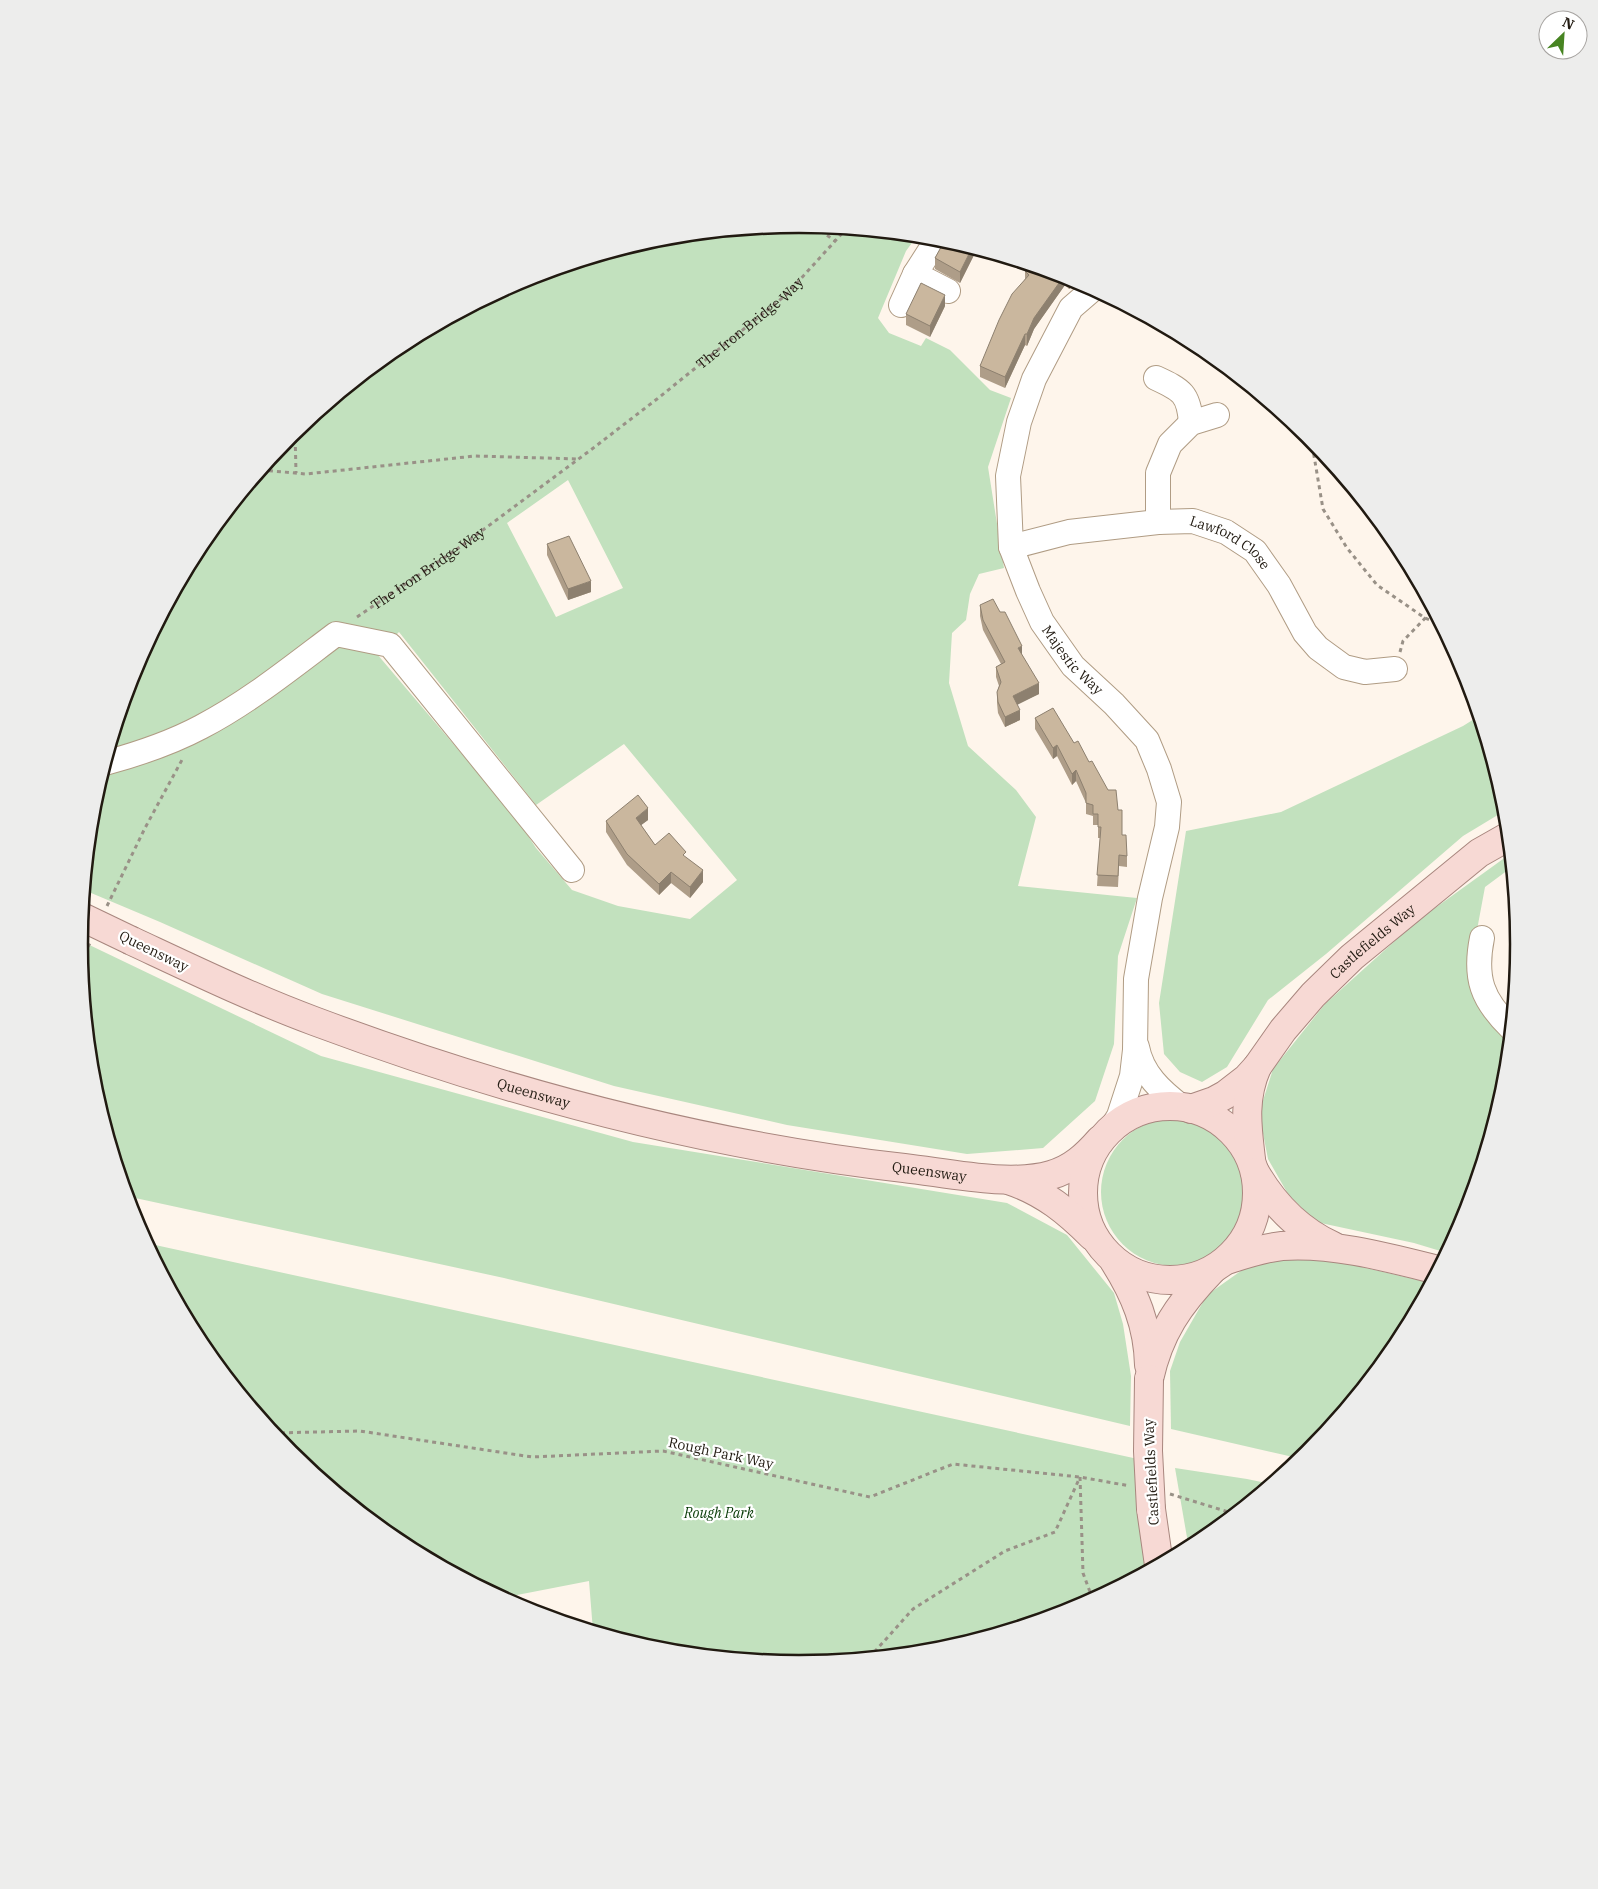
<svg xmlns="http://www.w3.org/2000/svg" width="1598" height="1889" font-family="'IBM Plex Serif',serif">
	<rect width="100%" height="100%" fill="#fef5eb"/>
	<!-- green -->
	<g fill="#c2e1be" fill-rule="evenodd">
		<path d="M799 224 917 236 906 251 878 318 889 333 921 346 926 338 950 350 990 390 1011 398 988 467 1004 568 979 574 970 594 966 620 952 633 949 683 968 746 1016 790 1036 817 1018 886 1137 898 1118 956 1114 1044 1095 1101 1043 1148 967 1154 787 1125 614 1086 322 994 160 922 84 890 93 804 134 669 200 544 290 435 399 345 524 279 659 238ZM568 480 623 588 556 617 507 523ZM399 632 536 805 624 744 737 880 690 919 618 906 572 890 536 848 517 819 377 654Z"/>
		<path d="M1479 716 1506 810 1463 836 1326 954 1268 1000 1227 1067 1202 1082 1180 1072 1164 1054 1159 1003 1186 831 1281 812 1463 726Z"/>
		<path d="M1510 854 1512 867 1485 887 1474 946 1478 1001 1491 1025 1510 1036 1507 1066 1493 1101 1500 1104 1464 1220 1447 1253 1414 1243 1316 1222 1288 1194 1268 1159 1259 1113 1273 1069 1325 1004 1417 921Z"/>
		<path d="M79 940 321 1056 633 1142 1007 1203 1067 1235 1114 1293 1123 1324 1131 1376 1130 1426 504 1278 126 1196 93 1085Z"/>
		<circle cx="1175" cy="1192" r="74"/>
		<path d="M146 1243 1138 1459 1137 1495 1145 1572 1074 1610 939 1651 799 1665 658 1651 593 1631 589 1581 501 1598 399 1543 290 1454 200 1344Z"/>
		<path d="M1310 1255 1431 1283 1398 1345 1308 1454 1302 1459 1171 1429 1170 1371 1180 1342 1207 1295 1245 1268 1273 1261Z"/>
		<path d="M1175 1468 1247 1479 1271 1484 1199 1544 1189 1549Z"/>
	</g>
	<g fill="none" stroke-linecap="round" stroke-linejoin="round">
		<defs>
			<g id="minor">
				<path d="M915 274 948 291"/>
				<path id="s2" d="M1093 289 1071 308 1034 379 1019 422 1008 476 1011 547 1028 591 1042 622 1073 666 1114 704 1147 740 1159 769 1169 802 1167 827 1150 898 1136 979 1135 1050 1132 1076 1119 1116 1111 1129"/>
				<path d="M901 305 915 274 938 238"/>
				<path d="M1156 378C1182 390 1189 394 1191 423"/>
				<path d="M1158 522V473L1170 444 1191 423 1217 415"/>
				<path id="s3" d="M1011 547 1069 532 1158 522 1193 521 1226 532 1255 551 1279 585 1305 633 1318 648 1344 667 1365 672 1395 669"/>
				<path d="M105 763C138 754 171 743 201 727 249 702 292 667 336 634L390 645 572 870"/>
				<path d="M1482 938C1474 978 1482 1000 1511 1028"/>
				<path d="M1137 1047C1142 1074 1161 1091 1182 1107"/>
			</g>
			<g id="major">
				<path id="s4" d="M132 941C192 969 252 998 314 1021 504 1092 702 1145 904 1168 948 1173 1009 1187 1051 1175 1072 1169 1086 1156 1100 1140"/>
				<circle cx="1170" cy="1193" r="87"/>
				<path id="s5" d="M1191 1109 1214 1101 1225 1095 1247 1078 1257 1067 1283 1030 1313 995 1352 957 1479 853 1509 836"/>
				<path d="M1251 1159C1247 1126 1243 1099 1257 1067"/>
				<path d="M1255 1172C1274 1205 1298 1230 1333 1246"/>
				<path d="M1011 1181C1044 1192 1068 1212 1092 1236"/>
				<path d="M1227 1260C1245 1254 1263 1248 1282 1246 1331 1242 1390 1258 1438 1270"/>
				<path d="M1114 1261C1135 1294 1148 1325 1149 1365"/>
				<path d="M1149 1379C1159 1333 1179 1304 1212 1270"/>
				<path d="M1151 1509 1159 1565"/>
			</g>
		</defs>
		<!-- minor casing -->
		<use href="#minor" stroke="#b09c84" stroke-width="26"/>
		<!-- major casing -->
		<use href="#major" stroke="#a8867e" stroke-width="30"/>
		<!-- path -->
		<g stroke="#999187" stroke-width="3" stroke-dasharray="4 4" stroke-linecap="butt">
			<path d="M814 226 835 241"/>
			<path d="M295 431 296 473"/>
			<path d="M1311 438 1323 509 1347 548 1377 585 1425 618 1440 624"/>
			<path d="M261 470 306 474 475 456 579 459"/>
			<path id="s1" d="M357 617 460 547 592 449 657 399 786 295 846 229"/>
			<path d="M1400 652 1403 641 1433 610"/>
			<path d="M107 906 145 828 183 758"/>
			<path d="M80 961 90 943"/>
			<path d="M273 1433 360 1431 532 1457 663 1451 870 1497 953 1464 1080 1477 1130 1486"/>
			<path d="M1080 1477 1083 1573 1093 1600"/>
			<path d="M1170 1494 1235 1514"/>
			<path d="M869 1658 913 1609 1005 1551 1055 1532 1080 1477"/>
		</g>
		<!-- minor -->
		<use href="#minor" stroke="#fff" stroke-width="24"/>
		<!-- major -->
		<use href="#major" stroke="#f7d9d4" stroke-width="28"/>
		<defs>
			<g id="major-bridge">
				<path d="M82 917 132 941"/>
				<path d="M1149 1379 1148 1451 1151 1509"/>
			</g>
		</defs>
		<!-- major-bridge casing -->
		<use href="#major-bridge" stroke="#a8867e" stroke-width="30" stroke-linecap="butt"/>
		<!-- major-bridge -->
		<use href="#major-bridge" stroke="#f7d9d4" stroke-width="28"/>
	</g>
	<!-- wall -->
	<g fill="#ae9d88">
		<path d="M945 240 977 249 960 283 935 269V258Z"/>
		<path d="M1030 265 1078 281 1069 289 1065 285 1034 329 1027 346 1025 345 1005 388 980 377V366L1025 279V271Z"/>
		<path d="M945 306 930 337 906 325V314Z"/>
		<path d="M547 544 591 592 568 600 547 555Z"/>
		<path d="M980 605 1022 655 1039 694 1017 704 1020 720 1005 727 998 713 997 703V692L999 686 996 677V667L1001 664 983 630 980 616Z"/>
		<path d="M1035 718 1074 743 1089 762 1118 810 1122 835 1127 856V867L1119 866 1118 887 1097 886 1100 838H1098V825H1093V816L1086 814V803L1076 781 1072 785 1057 756 1053 759 1035 729Z"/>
		<path d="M648 820 641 825 655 845 686 858 703 882 690 898 671 883 659 895 627 865 606 832V821Z"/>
	</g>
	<!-- shaded-wall -->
	<g fill="#8d806f">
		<path d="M972 248 977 249 960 283V272Z"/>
		<path d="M1064 276H1065V285L1034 329 1027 346V334L1034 318Z"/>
		<path d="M1069 278 1078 281 1069 289Z"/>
		<path d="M945 295V306L930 337V326Z"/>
		<path d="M1025 334V345L1005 388V377Z"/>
		<path d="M591 581V592L568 600V589Z"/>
		<path d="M1022 646V657L1018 648Z"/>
		<path d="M1039 683V694L1013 707V696Z"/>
		<path d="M1020 710V720L1005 727V717Z"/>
		<path d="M1057 745V756L1053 759V748Z"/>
		<path d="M1076 770V781L1072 785V774Z"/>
		<path d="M648 808V820L636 829V818Z"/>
		<path d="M703 870V882L690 898V887Z"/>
		<path d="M671 872V883L659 895V884Z"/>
	</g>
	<!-- building -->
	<g fill="#cab79e" stroke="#8d806f">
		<path d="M945 240 972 248 960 272 935 258Z"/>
		<path d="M1030 265 1064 276 1034 318 1027 334H1025L1005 377 980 366 999 320 1012 294 1029 275 1025 271Z"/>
		<path d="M921 283 945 295 930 326 906 314Z"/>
		<path d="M569 536 591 581 568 589 547 544Z"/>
		<path d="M993 599 1000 612H1005L1022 646 1018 648 1039 683 1013 696 1020 710 1005 717 998 702 997 692 1001 682 996 667 1005 662 983 620 980 605Z"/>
		<path d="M1053 708 1074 743 1078 741 1089 762 1092 761 1108 790H1116L1118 810H1122V835H1126L1127 856 1119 855 1118 876 1097 875 1101 827H1098V814H1093V805L1086 803V793L1076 770 1072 774 1057 745 1053 748 1035 718Z"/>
		<path d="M638 795 648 808 636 818 655 845 669 833 686 852 683 855 703 870 690 887 671 872 659 884 627 854 606 821Z"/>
	</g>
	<g text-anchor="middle" stroke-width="4.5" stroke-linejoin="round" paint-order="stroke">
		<!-- street labels -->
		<g font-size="14" fill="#211a11" stroke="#fff">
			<text dy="5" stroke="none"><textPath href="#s1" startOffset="491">The Iron Bridge Way</textPath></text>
			<text dy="5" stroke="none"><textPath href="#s3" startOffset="228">Lawford Close</textPath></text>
			<text dy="5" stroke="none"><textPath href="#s1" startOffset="86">The Iron Bridge Way</textPath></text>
			<text dy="5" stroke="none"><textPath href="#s2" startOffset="411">Majestic Way</textPath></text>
			<text dy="5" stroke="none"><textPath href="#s5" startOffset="251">Castlefields Way</textPath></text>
			<text transform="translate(154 951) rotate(26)" y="5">Queensway</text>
			<text dy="5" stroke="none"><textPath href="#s4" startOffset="430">Queensway</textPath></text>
			<text dy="5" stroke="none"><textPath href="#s4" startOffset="834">Queensway</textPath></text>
			<text transform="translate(721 1453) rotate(12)" y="5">Rough Park Way</text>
			<text transform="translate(1151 1472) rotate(-93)" y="5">Castlefields Way</text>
		</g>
		<!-- park labels -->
		<g font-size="14" font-style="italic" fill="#073a05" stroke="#fff">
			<text x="719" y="1518">Rough Park</text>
		</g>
	</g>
	<!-- crop -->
	<path d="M0 0H1598V1889H0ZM88 944a711 711 0 1 1 1422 0a711 711 0 1 1-1422 0Z" fill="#ededec" fill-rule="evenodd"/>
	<path fill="none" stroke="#211a11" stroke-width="2.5" d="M88 944a711 711 0 1 1 1422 0a711 711 0 1 1-1422 0Z"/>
	<!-- north arrow -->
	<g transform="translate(1563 35) rotate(25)"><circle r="24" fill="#ffffff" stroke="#a6a3a0"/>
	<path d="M0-4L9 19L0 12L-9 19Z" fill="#478422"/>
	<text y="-8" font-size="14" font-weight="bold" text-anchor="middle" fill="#211a11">N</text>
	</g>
</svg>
